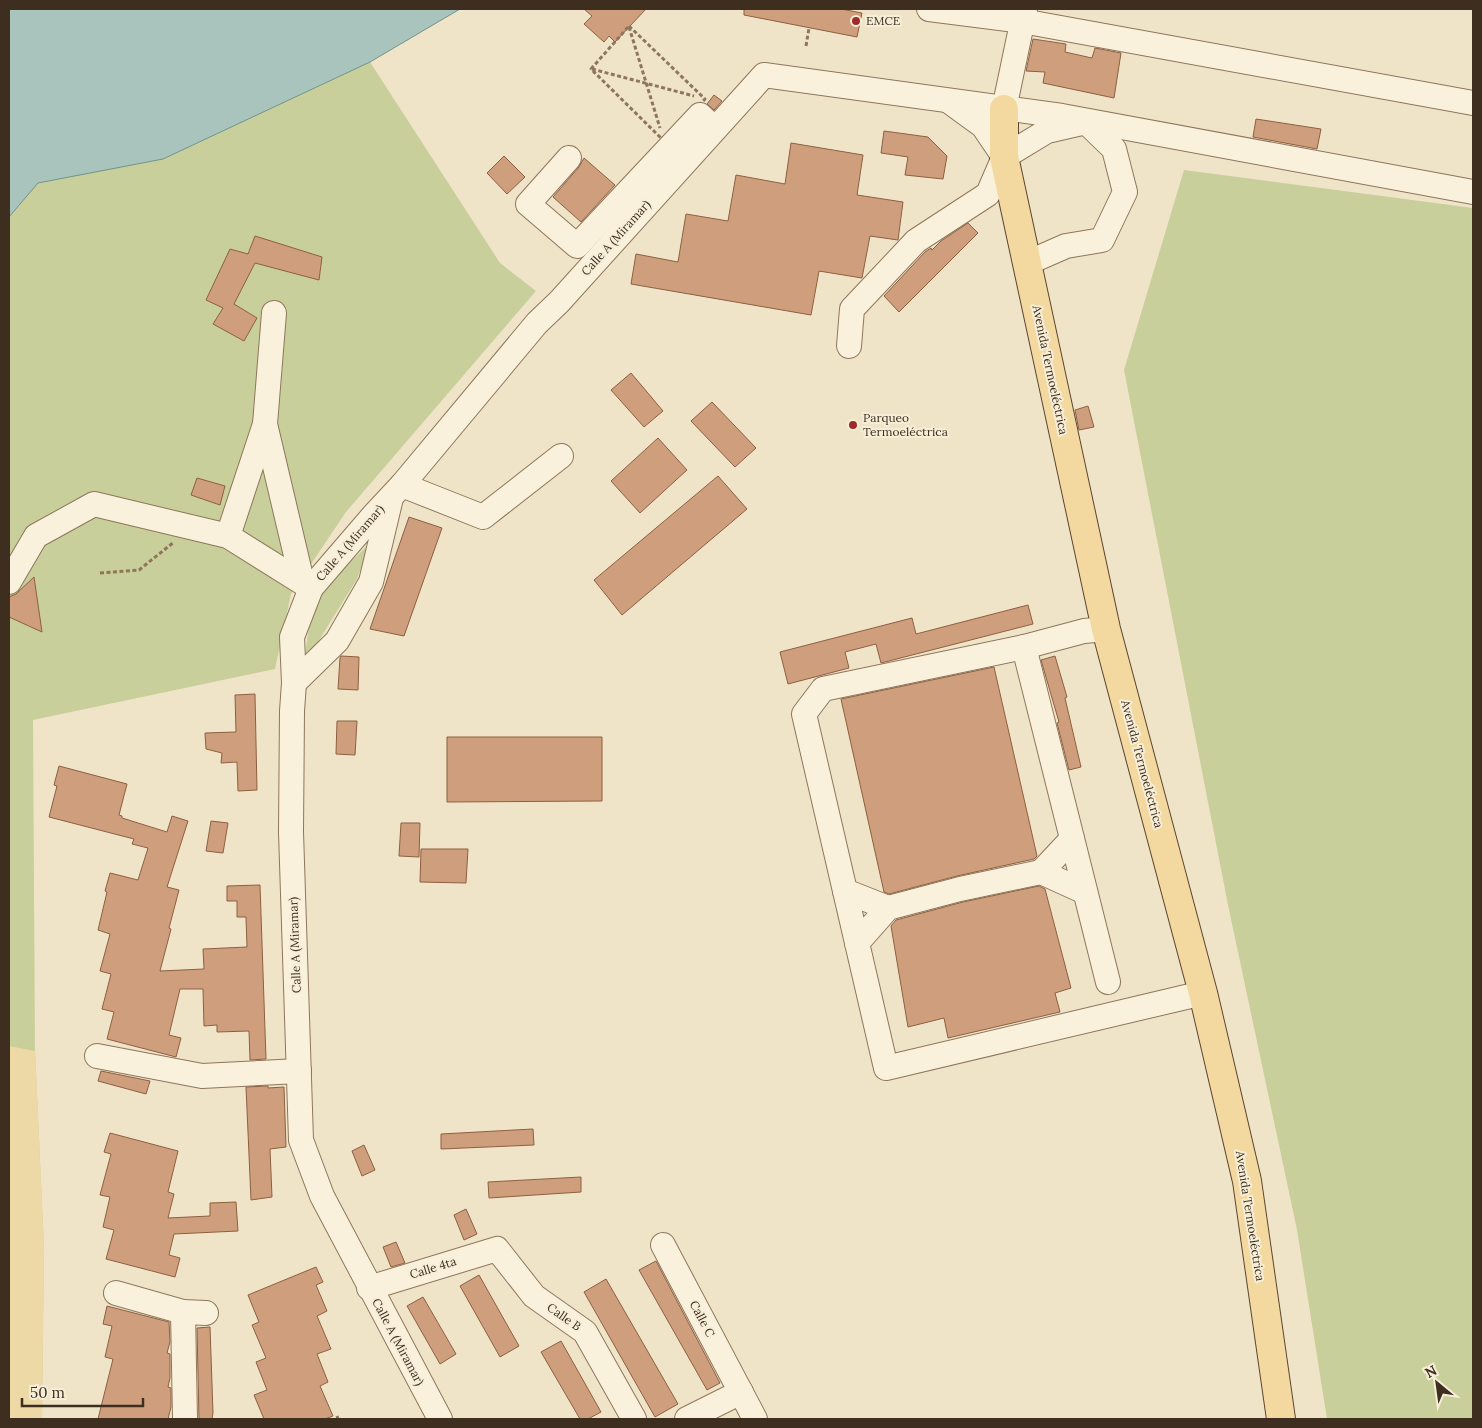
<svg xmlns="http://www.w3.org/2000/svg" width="1482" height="1428" font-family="Lora,serif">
	<rect width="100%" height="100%" fill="#f0e4c8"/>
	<!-- green -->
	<g fill="#c9cf9b">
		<path d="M370 62 500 263 536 291 346 512 291 594 275 669 33 720 35 1051 44 1248 42 1419H9V217L38 183 163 159Z"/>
		<path d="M1184 170 1473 208V1419H1327L1297 1230 1228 905 1124 370Z"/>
		<path d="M370 543 357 579 303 666 311 614 328 584Z"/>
	</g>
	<!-- sand -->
	<path fill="#ecd9a5" d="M9 1046 35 1051 44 1248 42 1419H9Z"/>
	<!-- water -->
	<path fill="#a9c4bc" stroke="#6f938a" d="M9 9H460L370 62 163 159 38 183 9 217Z"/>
	<!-- building -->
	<g fill="#cf9f7d" stroke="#8d5f41">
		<path d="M584 9H646L615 42 609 36 604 42 584 24 592 16Z"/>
		<path d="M744 9H841L862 13 857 37 744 15Z"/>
		<path d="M1033 39 1066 44 1065 52 1092 58 1095 48 1121 53 1114 98 1043 83 1045 72 1026 71Z"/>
		<path d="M714 95 722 101 714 110 707 104Z"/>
		<path d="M1256 119 1321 129 1317 149 1253 137Z"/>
		<path d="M884 131 928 137 947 156 943 179 905 175 908 157 881 153Z"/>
		<path d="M791 143 863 155 857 195 903 202 898 240 870 236 862 278 819 271 811 315 631 284 636 254 678 262 686 214 728 221 736 175 785 184Z"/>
		<path d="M504 156 525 177 507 194 487 173Z"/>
		<path d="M584 158 615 185 581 222 553 197 579 167Z"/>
		<path d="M968 223 978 233 899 312 884 296 925 252 931 248 932 250 941 241Z"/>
		<path d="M255 236 322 257 319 280 255 263 234 304 257 318 244 341 213 324 223 308 206 300 230 249 248 254Z"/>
		<path d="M631 373 663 411 644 427 611 390Z"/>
		<path d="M712 402 756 448 735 467 691 421Z"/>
		<path d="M1088 406 1094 427 1079 430 1075 410Z"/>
		<path d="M658 438 687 470 640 513 611 481Z"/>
		<path d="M718 476 747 509 622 615 594 580Z"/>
		<path d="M197 478 225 486 220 505 191 495Z"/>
		<path d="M409 517 442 528 404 636 370 629Z"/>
		<path d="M34 577 42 632 9 617V597L16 594Z"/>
		<path d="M1028 605 1033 624 881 663 876 644 845 652 849 668 788 684 780 652 912 618 916 634Z"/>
		<path d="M341 656 359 657 358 690 338 689 340 658Z"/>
		<path d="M1055 656 1067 697 1065 698 1081 767 1069 770 1057 723 1059 722 1041 660Z"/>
		<path d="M994 667 1037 856 1034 859 957 876 889 894 884 892 841 699Z"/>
		<path d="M255 694 257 790 238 791 237 762 221 763 222 753 206 749 205 733 236 732 235 695Z"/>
		<path d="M337 721H357L355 755 336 754Z"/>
		<path d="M447 737H602V801L447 802Z"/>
		<path d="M59 766 127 784 119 815 122 816V818L167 832 172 816 188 821 167 887 179 890 169 928 171 929 160 971 204 969 203 949 247 947 246 917H237V901H227V886L260 885 266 1059 250 1060 249 1031 217 1032V1025L204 1026 203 989H180L169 1035 181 1038 176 1057 107 1039 114 1012 102 1009 111 974 100 971 110 934 98 930 107 892 105 891 110 873 138 880 148 848 132 844 134 839 49 817 57 786 54 785Z"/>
		<path d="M211 821 228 823 223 853 206 851Z"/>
		<path d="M401 823H420L419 857 399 856Z"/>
		<path d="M421 849H468L466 883 420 882Z"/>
		<path d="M1039 886 1045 889 1071 988 1055 993 1060 1012 948 1038 944 1018 908 1027 891 926 896 920 963 902Z"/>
		<path d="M101 1071 150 1081 146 1094 98 1081Z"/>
		<path d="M268 1086V1088L284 1087 286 1147 270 1149 272 1197 251 1200 246 1087Z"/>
		<path d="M533 1129 534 1145 441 1149V1134Z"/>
		<path d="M110 1133 178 1151 168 1192 174 1194 168 1218 210 1216V1203L236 1202 238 1231 174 1234 169 1255 180 1258 175 1277 106 1259 114 1230 103 1227 110 1197 100 1195 111 1154 104 1152Z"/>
		<path d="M364 1145 375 1170 362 1176 352 1151Z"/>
		<path d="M581 1177V1192L489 1198 488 1182Z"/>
		<path d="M466 1209 477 1234 464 1240 454 1215Z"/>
		<path d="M396 1242 405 1263 391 1267 383 1247Z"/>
		<path d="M656 1261 720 1383 707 1390 639 1270Z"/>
		<path d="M316 1267 323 1282 316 1285 327 1311 317 1316 331 1349 317 1354 328 1382 320 1386 333 1416 325 1419H264L254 1395 267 1390 256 1362 266 1358 252 1325 259 1322 248 1295Z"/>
		<path d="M479 1275 519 1346 500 1357 460 1286Z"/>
		<path d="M606 1279 678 1404 655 1417 584 1292Z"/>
		<path d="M423 1297 456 1354 440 1364 407 1306Z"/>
		<path d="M107 1306 169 1322 170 1342 167 1353 170 1354V1378L168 1387 171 1388V1407L168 1419H98L113 1359 105 1357 112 1326 103 1324Z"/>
		<path d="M210 1327 213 1413 212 1419H199L197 1328Z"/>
		<path d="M561 1341 601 1412 588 1419H580L541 1352Z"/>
	</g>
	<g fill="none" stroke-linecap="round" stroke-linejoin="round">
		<defs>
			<g id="minor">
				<path d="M929 9 1022 21 1473 103"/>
				<path d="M950 102 983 126 1004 157"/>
				<path d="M1004 109 1025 9"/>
				<path d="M569 158 528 204 577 246 700 115 714 128"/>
				<path d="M849 346 852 309 916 241 988 194 1004 157 1047 131 1086 122 1114 149 1125 192 1102 240 1066 246 1027 263"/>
				<path d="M265 424 302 581"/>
				<path d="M402 485 483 517 561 456"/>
				<path d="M228 536 265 424 274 313"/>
				<path d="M9 582 36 536 94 504 228 536 311 588"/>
				<path d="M1106 629 1084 631 1024 647 823 689 804 714 886 1068 1203 993"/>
				<path d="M1024 647 1108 982"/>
				<path d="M294 683 337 641 371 582 391 498"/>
				<path d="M1041 872 1072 839"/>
				<path d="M845 891 888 908"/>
				<path d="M857 943 888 908 960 889 1041 872 1085 892"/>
				<path d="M97 1056 202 1076 299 1071"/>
				<path d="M663 1245 755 1419"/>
				<path d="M369 1288 497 1249 534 1296 585 1332 634 1419"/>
				<path d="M116 1293 183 1312 206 1313"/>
				<path d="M183 1312 185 1419"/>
				<path d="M440 1419 322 1196 301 1140 291 832 292 711 294 683 292 637 311 588 373 516 402 485 537 323 559 302 764 75 1062 116 1473 192"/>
				<path d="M687 1419 741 1392"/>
			</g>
			<path id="major" d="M1004 109V157L1106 629 1203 993 1247 1181 1281 1419"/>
		</defs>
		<!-- minor casing -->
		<use href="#minor" stroke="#8d765c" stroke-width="26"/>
		<!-- major casing -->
		<use href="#major" stroke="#5b4430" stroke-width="30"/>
		<!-- path -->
		<g stroke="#8d765c" stroke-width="3" stroke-dasharray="4 2.5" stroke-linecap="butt">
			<path d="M629 26 705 99 664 141 591 69Z"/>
			<path d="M629 27 660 128"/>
			<path d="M806 46 809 28"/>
			<path d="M592 69 694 96"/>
			<path d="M100 573 139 570 174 542"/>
			<path d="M337 1416 338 1419"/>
		</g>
		<!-- minor -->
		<use href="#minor" stroke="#faf1dc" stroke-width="24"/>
		<!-- major -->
		<use href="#major" stroke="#f3d9a0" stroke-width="28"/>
	</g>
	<!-- markers -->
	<g fill="#9e2a2b" stroke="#f7eed8" stroke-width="2">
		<circle cx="856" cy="21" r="5"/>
		<circle cx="853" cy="425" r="5"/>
	</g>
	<g text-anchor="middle" stroke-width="4" stroke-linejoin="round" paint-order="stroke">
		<!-- poi labels -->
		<g font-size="12" fill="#3d2e20" stroke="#f7eed8" text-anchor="start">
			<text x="866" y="25">EMCE</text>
			<text x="863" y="422">Parqueo<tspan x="863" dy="14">Termoeléctrica</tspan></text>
		</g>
		<!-- street labels -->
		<g font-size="12" fill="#3d2e20" stroke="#f7eed8">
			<text transform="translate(616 238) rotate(-48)" y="4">Calle A (Miramar)</text>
			<text transform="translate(1050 370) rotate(78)" y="4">Avenida Termoeléctrica</text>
			<text transform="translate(350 543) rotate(-49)" y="4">Calle A (Miramar)</text>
			<text transform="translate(1142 764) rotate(75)" y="4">Avenida Termoeléctrica</text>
			<text transform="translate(295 945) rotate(-92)" y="4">Calle A (Miramar)</text>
			<text transform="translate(1250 1216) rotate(81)" y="4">Avenida Termoeléctrica</text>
			<text transform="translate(433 1268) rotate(-17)" y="4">Calle 4ta</text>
			<text transform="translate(564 1317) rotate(35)" y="4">Calle B</text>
			<text transform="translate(702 1319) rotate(62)" y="4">Calle C</text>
			<text transform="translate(398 1342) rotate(62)" y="4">Calle A (Miramar)</text>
		</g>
	</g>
	<!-- border -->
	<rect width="1482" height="1428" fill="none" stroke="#3d2e20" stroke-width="20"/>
	<!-- north arrow -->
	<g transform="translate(1437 1383) rotate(331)" stroke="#f7eed8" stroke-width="4" paint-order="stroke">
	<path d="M0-4L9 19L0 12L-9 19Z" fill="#3d2e20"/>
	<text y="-8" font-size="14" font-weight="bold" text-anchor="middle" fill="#3d2e20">N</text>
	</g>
	<!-- scale -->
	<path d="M22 1398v8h121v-8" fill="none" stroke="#3d2e20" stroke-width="2.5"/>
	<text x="30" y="1398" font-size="15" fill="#3d2e20" stroke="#f7eed8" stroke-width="4" paint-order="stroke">50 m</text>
</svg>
